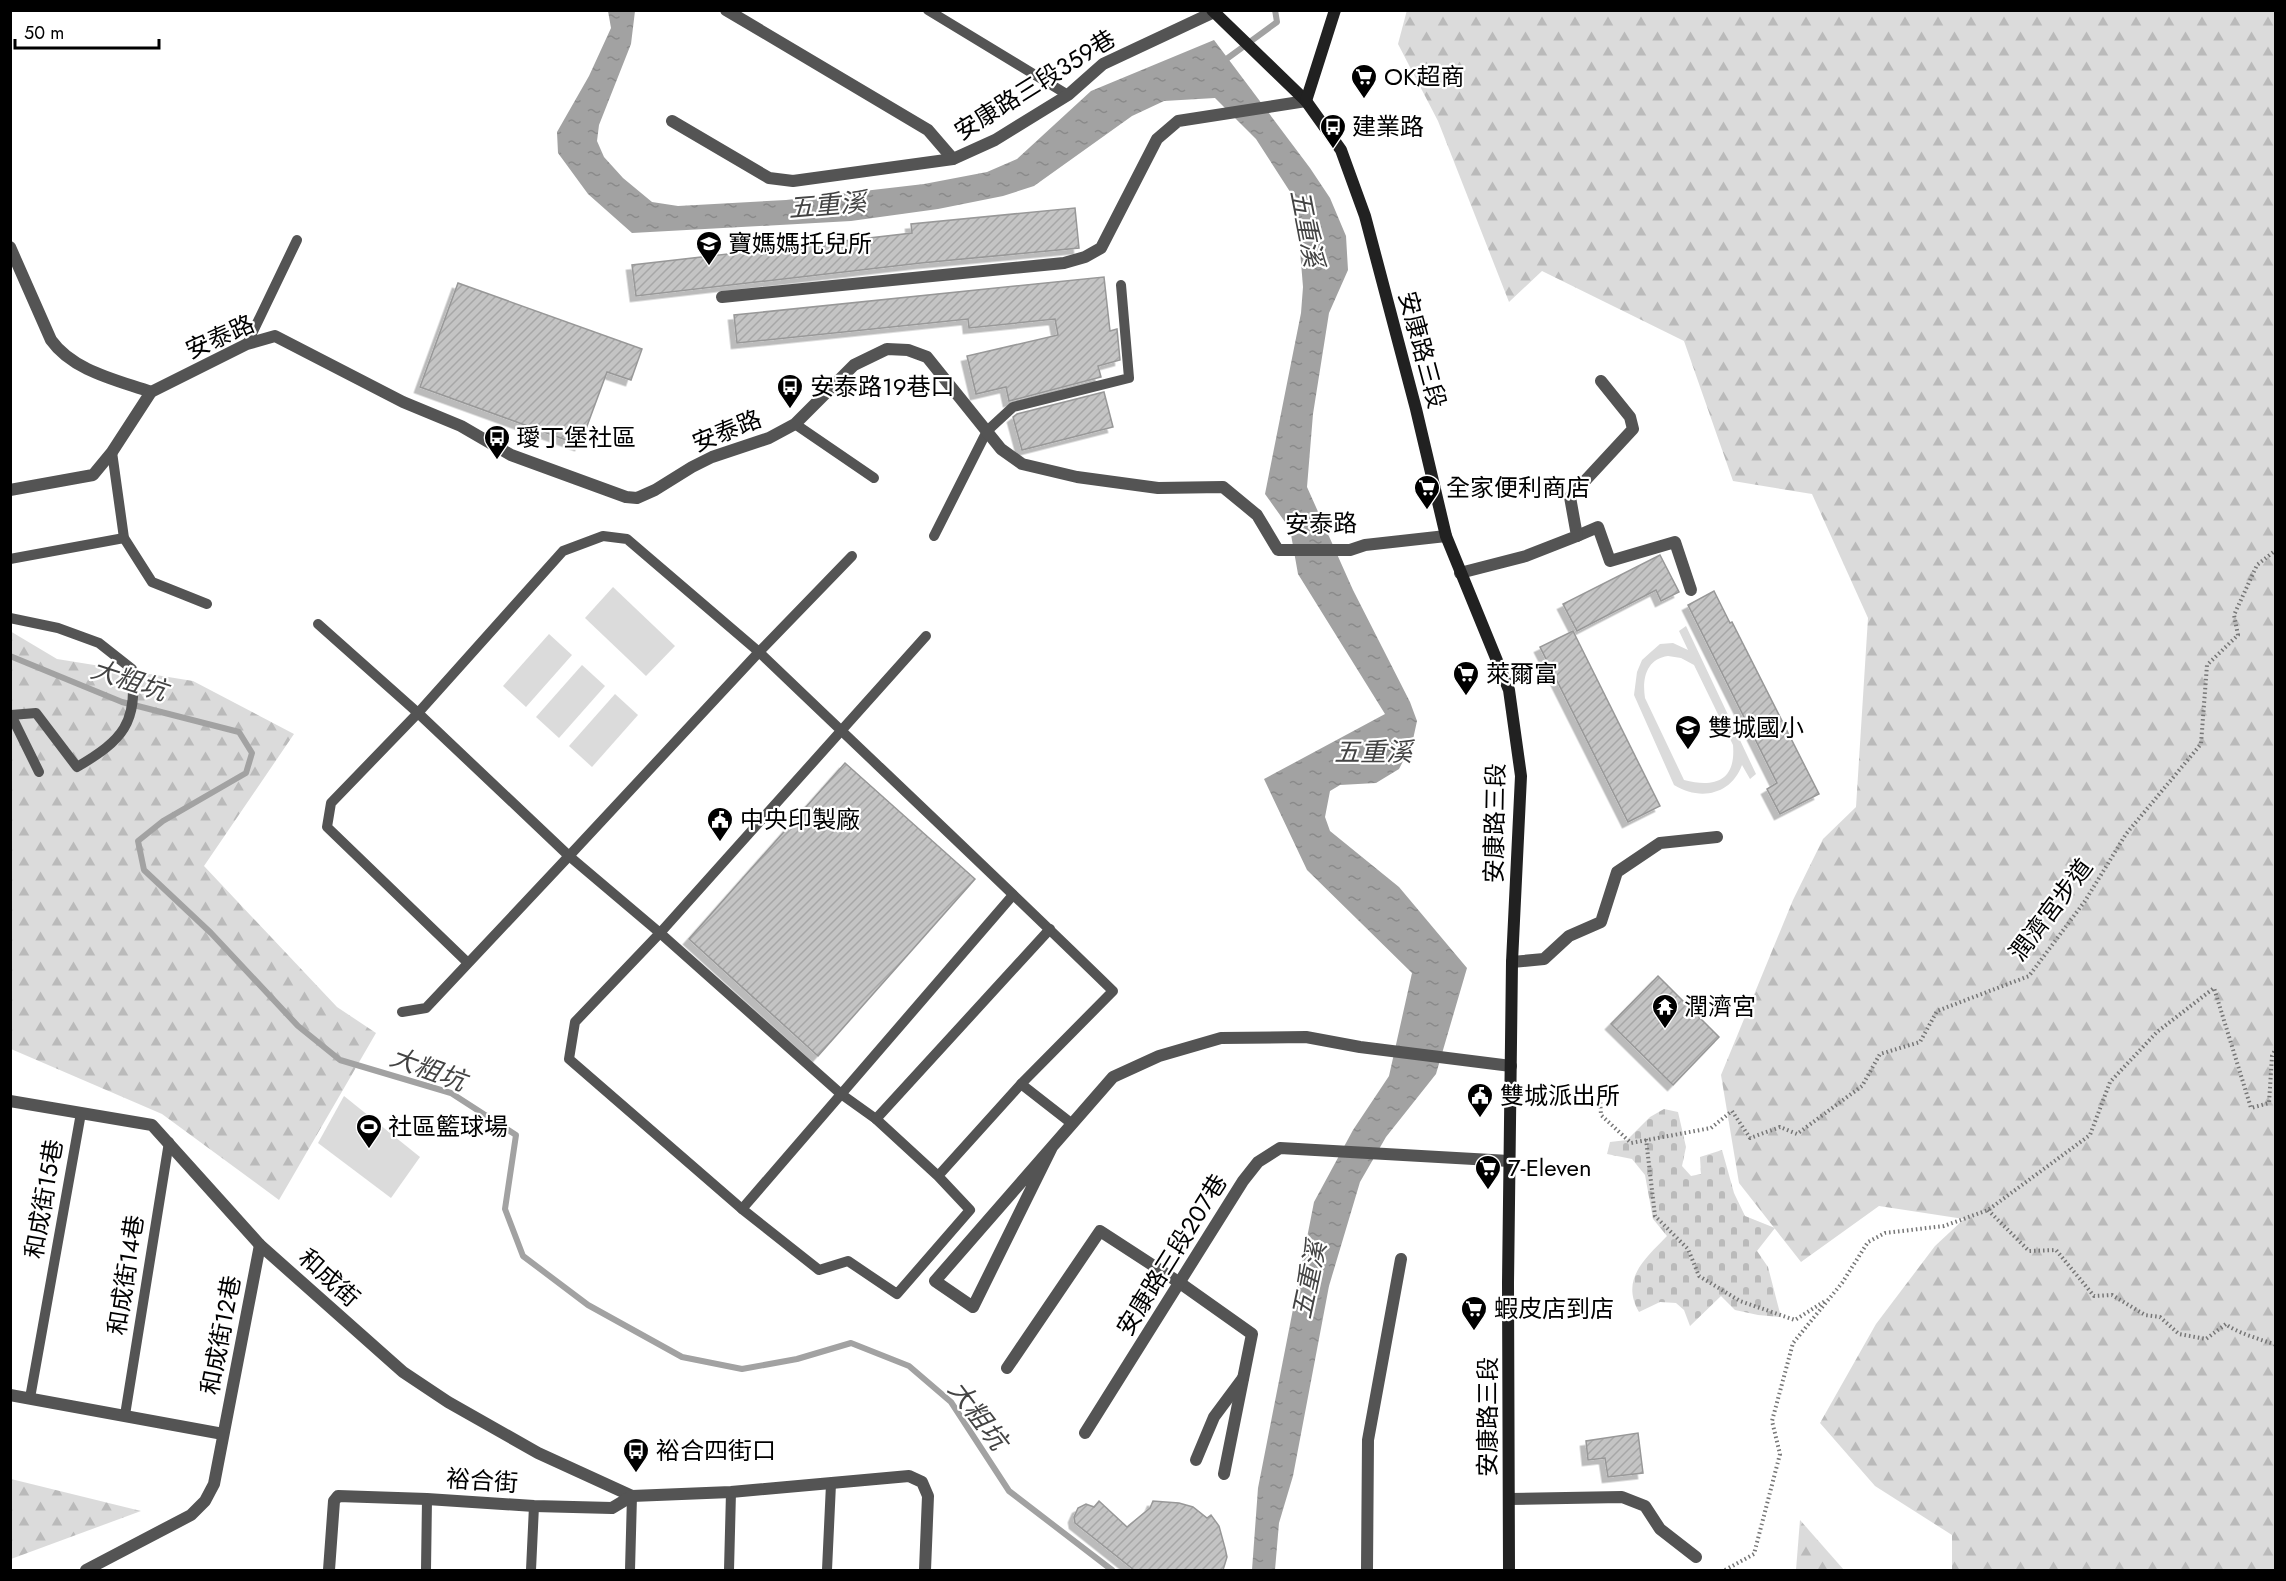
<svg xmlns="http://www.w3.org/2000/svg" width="2286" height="1581" font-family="Jost,'Noto Sans TC',sans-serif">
	<defs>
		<pattern id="forest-firs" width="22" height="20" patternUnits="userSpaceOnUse" patternTransform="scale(1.5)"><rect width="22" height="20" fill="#dbdbdb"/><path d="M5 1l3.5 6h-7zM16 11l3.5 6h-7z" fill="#bababa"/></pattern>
		<pattern id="cemetery-stones" width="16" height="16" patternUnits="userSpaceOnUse" patternTransform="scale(1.5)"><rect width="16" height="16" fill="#dbdbdb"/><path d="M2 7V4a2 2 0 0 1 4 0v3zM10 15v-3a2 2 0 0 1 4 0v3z" fill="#bababa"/></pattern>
		<pattern id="water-ripples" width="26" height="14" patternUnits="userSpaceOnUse" patternTransform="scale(1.5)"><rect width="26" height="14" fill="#a2a2a2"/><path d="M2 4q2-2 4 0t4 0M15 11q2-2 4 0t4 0" fill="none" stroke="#8a8a8a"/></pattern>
		<pattern id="building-hatch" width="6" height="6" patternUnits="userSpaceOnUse" patternTransform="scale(1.5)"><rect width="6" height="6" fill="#c4c4c4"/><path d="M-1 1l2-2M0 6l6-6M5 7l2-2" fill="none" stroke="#a7a7a7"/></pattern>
		<filter id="shadow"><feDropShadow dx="-5.5" dy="5.5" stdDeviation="0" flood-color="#0004"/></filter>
	</defs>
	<rect width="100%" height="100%" fill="#fff"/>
	<!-- grass -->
	<g fill="#dbdbdb" fill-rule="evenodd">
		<path d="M613 587 675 646 646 676 585 618Z"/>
		<path d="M1686 626 1756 774 1750 779 1742 765C1731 795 1700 801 1674 785L1634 695 1637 672 1642 660 1652 651 1660 644 1673 643 1688 650 1679 631ZM1668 656 1681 658 1694 665 1733 745C1736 781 1715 788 1684 780L1645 698C1642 679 1646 659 1668 656Z"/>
		<path d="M549 634 572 655 526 707 503 686Z"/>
		<path d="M582 665 605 686 559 738 536 717Z"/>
		<path d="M615 694 638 715 592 767 569 746Z"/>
		<path d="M344 1096 420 1157 391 1198 318 1143Z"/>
	</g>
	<!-- forest -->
	<g fill="url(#forest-firs)">
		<path d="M1407 10 2275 11V1570H1952V1535L1875 1486 1820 1423 1876 1324 1935 1246 1964 1219 1879 1206 1801 1262 1739 1183 1721 1075 1793 900 1823 839 1856 807 1868 618 1812 494 1733 481 1684 341 1542 271 1509 302 1438 121 1398 44Z"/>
		<path d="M10 631 57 659 193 681 294 734 204 866 337 1007 376 1033 279 1200 162 1114 11 1049Z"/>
		<path d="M10 1479H11L141 1511 11 1559Z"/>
		<path d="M1800 1520 1844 1570H1796Z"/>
	</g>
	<!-- cemetery -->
	<path fill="url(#cemetery-stones)" d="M1664 1109 1678 1112 1686 1147 1682 1166 1691 1176 1701 1174 1700 1157 1722 1150 1734 1193 1745 1216 1775 1228 1757 1251 1768 1267 1781 1317 1758 1315 1735 1310 1721 1296 1690 1326 1684 1310 1676 1303 1660 1302 1639 1312C1620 1279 1645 1259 1667 1236L1653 1219 1645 1175 1632 1159 1607 1154 1610 1142 1627 1140 1650 1117Z"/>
	<!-- water -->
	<path fill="url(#water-ripples)" d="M608 11H635L631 44 599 125 597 141 604 157 623 178 652 202 678 206 786 200 924 184 987 172 1017 159 1091 91 1214 40 1310 168 1330 198 1346 236 1348 270 1329 313 1313 414 1307 487 1353 590 1410 702 1417 721 1412 744 1399 769 1376 783 1340 785 1330 791 1325 817 1330 831 1399 887 1467 968 1436 1074 1386 1137 1360 1182 1329 1286 1293 1476 1279 1523 1275 1570H1252L1258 1488 1314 1202 1353 1130 1389 1076 1412 973 1307 870 1264 779 1385 714 1298 574 1290 529 1265 494 1301 313 1303 287 1296 201 1256 139 1215 98 1164 101 1132 116 1034 186 1003 196 938 209 851 221 632 233 588 194 558 153 557 132 589 76 611 28Z"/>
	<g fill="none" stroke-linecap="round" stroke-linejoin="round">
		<!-- stream -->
		<g stroke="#a2a2a2" stroke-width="6">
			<path d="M1221 63 1277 22 1275 10"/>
			<path d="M10 656 122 702 239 732 252 753 246 773 163 821 138 841 144 870 211 933 298 1026 340 1060 451 1093 516 1135 505 1209 523 1256 588 1305 682 1357 742 1369 797 1359 851 1343 909 1366 951 1402 1009 1491 1112 1570"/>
		</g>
	</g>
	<!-- building -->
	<g fill="url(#building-hatch)" stroke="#989898" stroke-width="1.5" filter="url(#shadow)">
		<path d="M1075 208 1079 248 921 263 636 296 632 265 912 233 911 224Z"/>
		<path d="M1104 277 1110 331 1117 329 1120 360 1098 366 1101 377 1009 401 1006 387 976 394 967 356 1058 335 1055 319 969 328 968 319 737 343 734 315Z"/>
		<path d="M458 283 642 349 631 380 607 372 580 445 420 387Z"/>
		<path d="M1104 392 1113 427 1022 450 1013 417 1017 414Z"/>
		<path d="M1660 555 1679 592 1661 601 1656 590 1577 631 1563 604Z"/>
		<path d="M1714 591 1730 623 1732 622 1819 794 1780 814 1767 789 1777 783 1688 605Z"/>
		<path d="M1573 631 1660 806 1628 822 1540 647Z"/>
		<path d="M845 763 975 879 818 1056 689 939Z"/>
		<path d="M1658 976 1719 1037 1673 1085 1611 1024Z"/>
		<path d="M1638 1433 1643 1473 1608 1477 1605 1458 1588 1460 1586 1441Z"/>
		<path d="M1099 1501 1127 1527 1150 1508 1153 1501 1179 1503 1193 1507 1207 1518 1211 1515 1219 1526 1225 1548 1227 1557 1223 1570H1134L1075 1523 1074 1517 1078 1508 1086 1504 1094 1507Z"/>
	</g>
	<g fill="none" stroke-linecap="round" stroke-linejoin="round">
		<!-- path -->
		<g stroke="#767676" stroke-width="4" stroke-dasharray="1.5 3" stroke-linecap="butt">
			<path d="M1600 1098 1601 1115 1631 1143 1711 1128 1732 1111 1750 1138 1780 1127 1797 1134 1862 1086 1880 1054 1920 1042 1937 1011 2029 976 2085 901 2126 834 2201 744 2207 665 2238 635 2234 615 2257 565 2276 550"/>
			<path d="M1646 1139 1655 1216 1688 1249 1699 1276 1740 1301 1795 1320 1825 1301"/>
			<path d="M1988 1210 2029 1251 2056 1250 2094 1296 2112 1295 2145 1315 2160 1317 2179 1334 2206 1339 2226 1324C2234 1332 2263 1340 2276 1345"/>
			<path d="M1725 1570 1754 1554 1780 1454 1772 1421 1793 1343 1842 1283 1868 1242 1885 1233 1944 1226 1988 1210 2090 1135 2110 1082 2157 1032 2214 988 2251 1108 2269 1103 2272 1056 2276 1048"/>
		</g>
		<!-- lane -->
		<g stroke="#545454" stroke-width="10">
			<path d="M928 10 1068 95"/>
			<path d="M247 344 297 240"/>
			<path d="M795 424 874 478"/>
			<path d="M112 452 124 538 152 582 207 604"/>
			<path d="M934 536 987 431 1013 407 1129 378 1121 285"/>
			<path d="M10 559 124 538"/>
			<path d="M10 618 58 628 99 643 132 669C138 723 123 740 77 767L36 713 11 715 39 772"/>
			<path d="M318 624 418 713 569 856 426 1008 402 1012"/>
			<path d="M926 636 660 933 575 1022 569 1059 742 1209 819 1270 848 1261 897 1294 970 1210 938 1176 876 1119 841 1094 660 933 569 856 759 652C877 765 996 877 1113 991L1021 1084 938 1176"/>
			<path d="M467 962 327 827 331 803 418 713 563 551 603 536 627 539 759 652 852 556"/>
			<path d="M1021 1084 1071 1123"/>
			<path d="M876 1119 1050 929"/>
			<path d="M742 1209 1013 895"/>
			<path d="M30 1398 81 1113"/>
			<path d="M125 1415 169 1142"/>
			<path d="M426 1570 427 1499"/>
			<path d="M531 1570 534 1506"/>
			<path d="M630 1570 632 1496"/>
			<path d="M729 1570 731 1492"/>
			<path d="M827 1570 831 1484"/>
		</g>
		<!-- street -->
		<g stroke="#545454" stroke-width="12">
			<path d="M726 10 928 130 953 159"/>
			<path d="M672 121 769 178 793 181 953 159 995 140 1068 95 1103 64 1214 12"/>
			<path d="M10 247 51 340C73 371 117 380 151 392"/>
			<path d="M722 297 1064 263 1085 257 1101 248 1157 139 1178 121 1306 101"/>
			<path d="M10 490 93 475 112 452 151 392 247 344 275 336 403 402 461 426 511 455 626 497 637 498 655 490 692 467 712 457 769 438 795 424 854 365 887 349 908 350 927 357 1001 449 1022 464 1077 477 1158 488 1223 487 1257 515 1278 550H1350L1365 545 1446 536"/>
			<path d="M1577 536 1598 527 1610 561 1675 542 1691 590"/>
			<path d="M1460 573 1526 556 1577 536 1570 497 1633 429 1630 417 1601 381"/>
			<path d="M1512 962 1544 959 1569 936 1601 922 1617 872 1660 843 1717 837"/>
			<path d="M10 1101 152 1125 260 1245 403 1372 448 1402 538 1453 632 1496"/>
			<path d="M1052 1147 973 1307 935 1281 1113 1077 1159 1056 1221 1038 1306 1037 1360 1047 1511 1066"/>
			<path d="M1007 1368 1100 1231 1180 1283 1252 1334 1224 1474"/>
			<path d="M10 1395 223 1434"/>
			<path d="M1085 1433 1243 1181 1258 1162 1280 1148 1509 1161"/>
			<path d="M1196 1460 1214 1417 1243 1378"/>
			<path d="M1509 1499 1622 1497 1645 1506 1660 1529 1696 1557"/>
			<path d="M86 1570 191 1515 205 1501 214 1484 260 1245"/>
			<path d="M329 1570 334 1501 338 1496 427 1499 534 1506 612 1508 632 1496 731 1492 909 1476 922 1482 928 1496 925 1570"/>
			<path d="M1367 1570 1368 1440 1401 1259"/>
		</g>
		<!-- secondary -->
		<g stroke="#212121" stroke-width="12">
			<path d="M1212 10 1306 101 1341 150 1365 216 1416 409 1446 536 1509 690 1521 776 1512 962 1508 1283 1509 1570"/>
			<path d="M1306 101 1335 10"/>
		</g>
	</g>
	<!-- icons -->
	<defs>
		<symbol id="supermarket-pin" viewBox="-11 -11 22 30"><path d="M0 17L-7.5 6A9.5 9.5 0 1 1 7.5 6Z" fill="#000" stroke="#fff"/><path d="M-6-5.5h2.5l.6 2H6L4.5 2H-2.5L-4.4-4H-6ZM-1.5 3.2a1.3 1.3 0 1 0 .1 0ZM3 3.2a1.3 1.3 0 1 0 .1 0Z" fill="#fff"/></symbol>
		<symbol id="bus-pin" viewBox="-11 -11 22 30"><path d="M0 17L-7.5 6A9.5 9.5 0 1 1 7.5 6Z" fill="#000" stroke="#fff"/><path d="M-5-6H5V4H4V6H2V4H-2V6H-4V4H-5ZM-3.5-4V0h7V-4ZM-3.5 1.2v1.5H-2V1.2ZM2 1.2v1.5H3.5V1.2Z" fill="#fff"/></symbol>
		<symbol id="school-pin" viewBox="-11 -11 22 30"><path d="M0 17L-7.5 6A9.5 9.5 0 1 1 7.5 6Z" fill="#000" stroke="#fff"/><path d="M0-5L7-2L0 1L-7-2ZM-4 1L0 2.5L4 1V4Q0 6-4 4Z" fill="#fff"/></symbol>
		<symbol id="civic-pin" viewBox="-11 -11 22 30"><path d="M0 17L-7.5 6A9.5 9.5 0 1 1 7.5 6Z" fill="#000" stroke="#fff"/><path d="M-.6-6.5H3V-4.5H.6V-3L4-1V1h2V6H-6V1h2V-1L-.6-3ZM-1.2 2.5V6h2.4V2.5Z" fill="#fff"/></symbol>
		<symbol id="temple-pin" viewBox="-11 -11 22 30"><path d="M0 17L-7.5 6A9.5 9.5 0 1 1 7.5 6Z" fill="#000" stroke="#fff"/><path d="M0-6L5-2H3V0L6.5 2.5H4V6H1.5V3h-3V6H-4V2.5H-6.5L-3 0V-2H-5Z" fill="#fff"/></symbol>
		<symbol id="stadium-pin" viewBox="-11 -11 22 30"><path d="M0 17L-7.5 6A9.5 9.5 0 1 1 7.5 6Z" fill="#000" stroke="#fff"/><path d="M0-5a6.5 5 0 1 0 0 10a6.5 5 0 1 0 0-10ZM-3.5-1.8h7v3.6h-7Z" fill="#fff"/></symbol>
	</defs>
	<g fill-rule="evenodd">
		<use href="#supermarket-pin" x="1349" y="62" width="30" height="40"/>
		<use href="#bus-pin" x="1318" y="112" width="30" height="40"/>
		<use href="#school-pin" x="694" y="229" width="30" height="40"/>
		<use href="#bus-pin" x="775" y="372" width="30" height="40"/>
		<use href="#bus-pin" x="482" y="423" width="30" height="40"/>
		<use href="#supermarket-pin" x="1412" y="473" width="30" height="40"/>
		<use href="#supermarket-pin" x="1451" y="659" width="30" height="40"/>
		<use href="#school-pin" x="1673" y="713" width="30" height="40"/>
		<use href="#civic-pin" x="705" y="805" width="30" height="40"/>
		<use href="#temple-pin" x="1650" y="992" width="30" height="40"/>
		<use href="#civic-pin" x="1465" y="1081" width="30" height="40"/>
		<use href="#stadium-pin" x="354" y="1112" width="30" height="40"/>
		<use href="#supermarket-pin" x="1473" y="1153" width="30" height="40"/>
		<use href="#supermarket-pin" x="1459" y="1294" width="30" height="40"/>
		<use href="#bus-pin" x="621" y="1436" width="30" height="40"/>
	</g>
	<g text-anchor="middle" stroke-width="4.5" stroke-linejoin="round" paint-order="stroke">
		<!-- poi labels -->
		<g font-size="24" fill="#000" stroke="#fff" text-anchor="start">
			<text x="1384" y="85">OK超商</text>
			<text x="1352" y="135">建業路</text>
			<text x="728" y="252">寶媽媽托兒所</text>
			<text x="810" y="395">安泰路19巷口</text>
			<text x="516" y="446">璦丁堡社區</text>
			<text x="1446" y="496">全家便利商店</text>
			<text x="1486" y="682">萊爾富</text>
			<text x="1708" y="736">雙城國小</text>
			<text x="740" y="828">中央印製廠</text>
			<text x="1684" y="1015">潤濟宮</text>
			<text x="1500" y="1104">雙城派出所</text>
			<text x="388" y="1135">社區籃球場</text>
			<text x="1508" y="1176">7-Eleven</text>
			<text x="1494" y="1317">蝦皮店到店</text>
			<text x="656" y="1459">裕合四街口</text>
		</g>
		<!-- street labels -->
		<g font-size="24" fill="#000" stroke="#fff">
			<text transform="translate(1035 85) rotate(-32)" y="8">安康路三段359巷</text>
			<text transform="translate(220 337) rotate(-24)" y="8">安泰路</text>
			<text transform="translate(1422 350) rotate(75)" y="8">安康路三段</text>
			<text transform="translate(727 431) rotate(-22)" y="8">安泰路</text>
			<text transform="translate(1321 524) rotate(-1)" y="8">安泰路</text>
			<text transform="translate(1495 823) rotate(-89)" y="8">安康路三段</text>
			<text transform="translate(2051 910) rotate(-53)" y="8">潤濟宮步道</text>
			<text transform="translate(44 1199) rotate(-80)" y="8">和成街15巷</text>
			<text transform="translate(1172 1255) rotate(-58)" y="8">安康路三段207巷</text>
			<text transform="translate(126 1275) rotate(-81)" y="8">和成街14巷</text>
			<text transform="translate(329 1278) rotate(42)" y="8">和成街</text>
			<text transform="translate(221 1335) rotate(-79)" y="8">和成街12巷</text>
			<text transform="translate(1488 1417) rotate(-90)" y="8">安康路三段</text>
			<text transform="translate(482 1481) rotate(4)" y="8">裕合街</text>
		</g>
		<!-- water labels -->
		<g font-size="26" font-style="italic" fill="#434343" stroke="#fff">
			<text transform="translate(827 205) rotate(-5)" y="9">五重溪</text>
			<text transform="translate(1307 228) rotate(79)" y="9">五重溪</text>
			<text transform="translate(129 680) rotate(18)" y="9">大粗坑</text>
			<text x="1373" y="761">五重溪</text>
			<text transform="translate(428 1069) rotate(20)" y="9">大粗坑</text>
			<text transform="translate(1309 1280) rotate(-78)" y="9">五重溪</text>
			<text transform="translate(978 1415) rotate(53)" y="9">大粗坑</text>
		</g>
	</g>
	<!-- border -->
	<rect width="2286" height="1581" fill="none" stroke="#000000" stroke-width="24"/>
	<!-- scale -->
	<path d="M15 39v9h144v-9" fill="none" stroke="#000000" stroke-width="3"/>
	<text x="24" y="39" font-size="18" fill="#000000" stroke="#ffffff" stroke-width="4.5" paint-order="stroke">50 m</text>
</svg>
